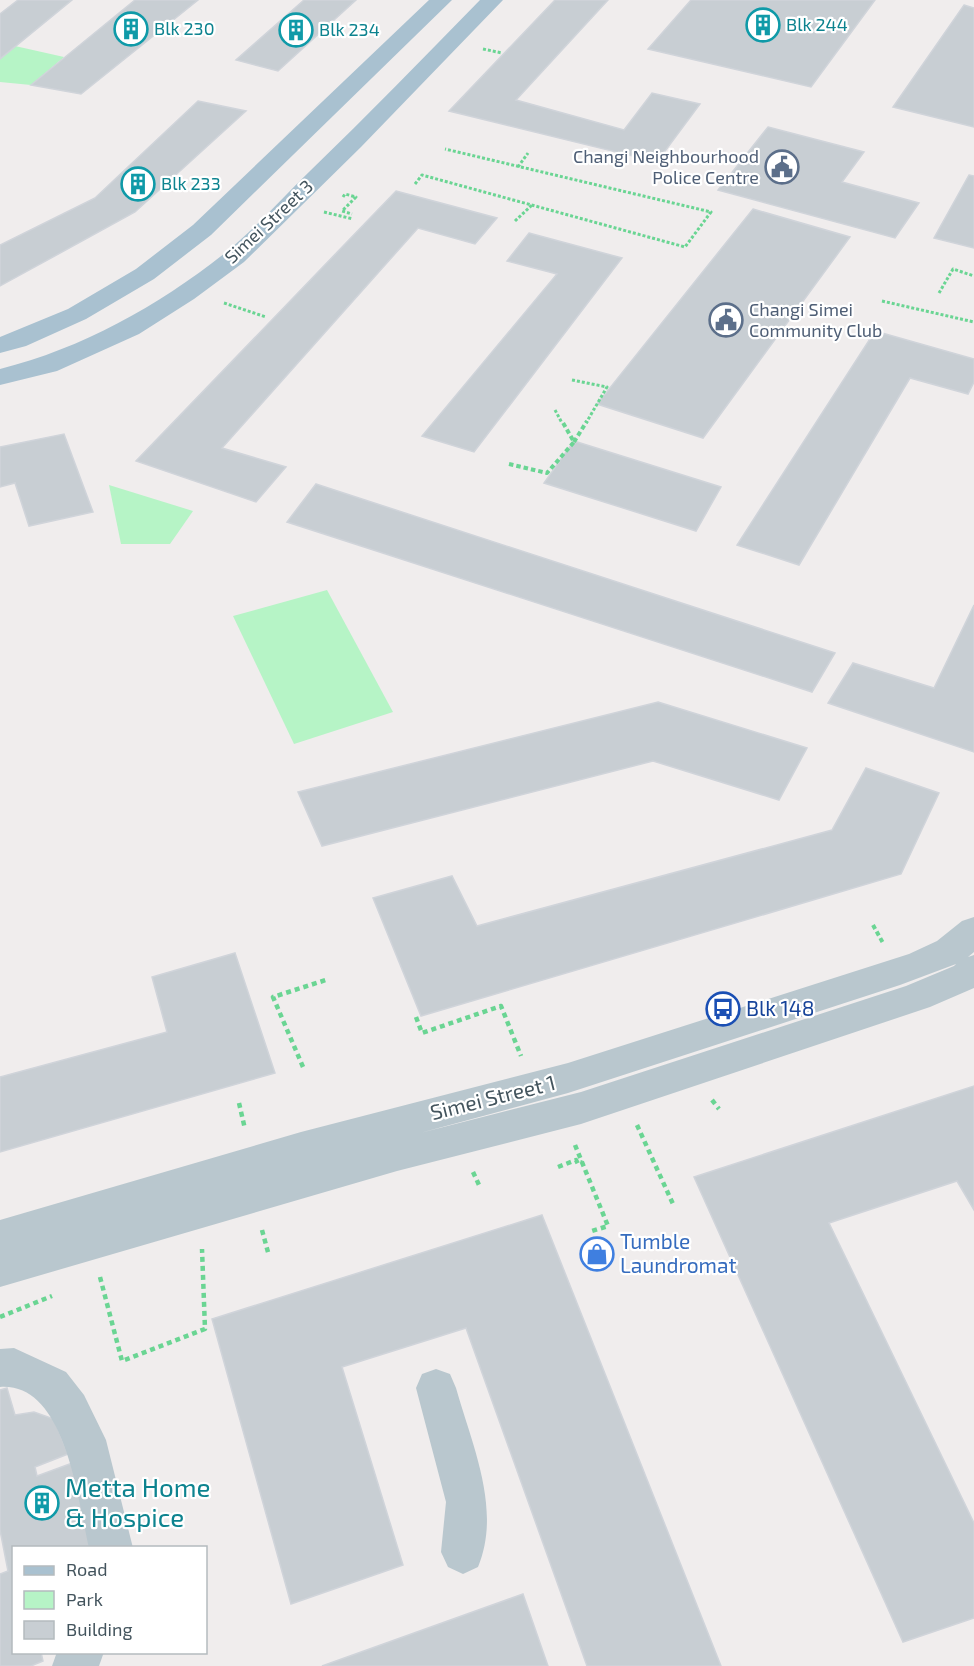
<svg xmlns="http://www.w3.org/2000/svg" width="974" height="1666" font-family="'Exo 2',sans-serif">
	<rect width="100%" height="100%" fill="#f0eded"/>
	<!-- green -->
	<g fill="#b6f4c6">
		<path d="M15 46 64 57 31 85 0 82V59Z"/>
		<path d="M109 485 193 511 170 544H121Z"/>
		<path d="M327 590 393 712 294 744 233 616Z"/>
	</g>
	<!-- building -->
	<g fill="#c8ced3" stroke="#d0d4da" stroke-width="1.5">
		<path d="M18 0H72L0 59V14Z"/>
		<path d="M135 0H198L81 94 31 85Z"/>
		<path d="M304 0H356L278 71 236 60Z"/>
		<path d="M555 0H608L516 100 624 130 652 93 700 104 657 162 449 111Z"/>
		<path d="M691 0H875L811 87 648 49Z"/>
		<path d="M964 5 974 8V127L893 107Z"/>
		<path d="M198 101 246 111 135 212 0 286V245L95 198Z"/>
		<path d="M768 127 864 152 842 182 919 203 895 238 718 190Z"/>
		<path d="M969 175 974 176V248L934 238Z"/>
		<path d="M396 191 497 218 475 244 418 228 222 448 286 467 256 502 136 461Z"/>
		<path d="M753 209 850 237 703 438 597 404Z"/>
		<path d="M529 233 622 258 474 452 422 436 557 274 507 261Z"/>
		<path d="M875 331 974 359V382L968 394 910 378 799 565 737 545Z"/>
		<path d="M64 434 93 512 29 526 15 483 0 487V447Z"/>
		<path d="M574 441 721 487 696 531 544 483Z"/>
		<path d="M316 484 835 653 812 692 287 522Z"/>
		<path d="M974 605V752L828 703 853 663 934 688Z"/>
		<path d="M658 702 807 748 779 800 653 761 322 846 298 792Z"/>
		<path d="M866 768 939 793 901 874 421 1016 373 898 452 876 477 926 832 830Z"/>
		<path d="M235 953 275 1073 0 1152V1077L167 1032 152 977Z"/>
		<path d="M974 1086V1210L957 1181 829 1223 974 1523V1618L903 1642 694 1177Z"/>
		<path d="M542 1215 721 1666H587L466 1328 342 1367 403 1565 291 1604 212 1319Z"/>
		<path d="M7 1388 15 1415 34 1412 54 1419 68 1454 35 1467 37 1476 75 1462 95 1548H14V1652H41L43 1661 31 1666H0V1574L8 1571 0 1530V1390Z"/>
		<path d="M523 1594 548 1666H322Z"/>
	</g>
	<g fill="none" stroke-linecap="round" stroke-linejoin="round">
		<!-- path-far2 -->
		<g stroke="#6ad593" stroke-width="3" stroke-dasharray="3 2" stroke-linecap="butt">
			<path d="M483 49 502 53"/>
			<path d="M518 167 528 153"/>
			<path d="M415 184 422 175 685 247 711 212 445 149"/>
			<path d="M343 197 345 194 356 197 342 211 352 214"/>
			<path d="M324 212 353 219"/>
			<path d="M515 221 532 205"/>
			<path d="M939 293 953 269 974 276"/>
			<path d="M882 301 974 322"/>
			<path d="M224 303 266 317"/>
			<path d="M572 380 607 387 586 423"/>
			<path d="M555 410 562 423"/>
		</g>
		<!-- path-far1 -->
		<g stroke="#6ad593" stroke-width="4" stroke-dasharray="4.5 3" stroke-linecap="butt">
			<path d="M574 442 587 421"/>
			<path d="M509 464 547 473 574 442 562 421"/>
			<path d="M873 925 883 943"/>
		</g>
		<!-- path -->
		<g stroke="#6ad593" stroke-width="4.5" stroke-dasharray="5 4" stroke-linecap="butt">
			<path d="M416 1017 422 1033 501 1006 521 1056"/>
			<path d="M303 1067 273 997 329 979"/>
			<path d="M712 1100 719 1109"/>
			<path d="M239 1103 245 1129"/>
			<path d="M637 1125 673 1204"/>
			<path d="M575 1145 608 1226 589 1232"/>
			<path d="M558 1167 576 1160 578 1164 583 1162"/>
			<path d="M473 1172 479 1185"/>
			<path d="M262 1230 269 1256"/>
			<path d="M100 1277 122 1361 205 1329 202 1249"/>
			<path d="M0 1317 52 1296"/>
		</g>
		<!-- minor -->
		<g fill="#b9c7ce" fill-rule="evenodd">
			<path d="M974 917V952L968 957 974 955V988L930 1007 581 1124 397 1171 0 1287V1220L301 1132 568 1063 909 954 937 941 962 921ZM956 964 954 966 906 986 581 1092 420 1133 568 1093 900 985Z"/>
			<path d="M14 1348 66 1372 84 1395 106 1440 133 1548H89C78 1501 66 1382 0 1387V1349Z"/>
			<path d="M436 1369 450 1374 456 1388C472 1445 502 1509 478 1567L463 1574 448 1567 441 1552 446 1502 416 1388 422 1374Z"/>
			<path d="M57 1652H104L99 1666H52Z"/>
		</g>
		<!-- major -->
		<g fill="#a9c1d0" fill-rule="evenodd">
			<path d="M429 0H452L211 235 154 279 86 319 26 346 0 353V337L68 309 136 269 193 225Z"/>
			<path d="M480 0H503L361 147 244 262 194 299 139 334 57 371 0 385V369C83 348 158 306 225 253 255 229 282 198 310 171 368 115 424 57 480 0Z"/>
		</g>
	</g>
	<!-- icons -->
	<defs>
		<symbol id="building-ring" viewBox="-11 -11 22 22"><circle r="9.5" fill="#fff" stroke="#0f9aa8" stroke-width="1.5"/><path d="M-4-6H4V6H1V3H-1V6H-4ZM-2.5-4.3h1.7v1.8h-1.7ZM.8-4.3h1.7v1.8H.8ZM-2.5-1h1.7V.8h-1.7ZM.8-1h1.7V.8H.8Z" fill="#0f9aa8"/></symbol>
		<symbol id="civic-ring" viewBox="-11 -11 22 22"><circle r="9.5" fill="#fff" stroke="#5c6f8a" stroke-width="1.5"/><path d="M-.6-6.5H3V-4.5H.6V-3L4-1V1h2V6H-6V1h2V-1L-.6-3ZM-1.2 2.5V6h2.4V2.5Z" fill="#5c6f8a"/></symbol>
		<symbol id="bus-ring" viewBox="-11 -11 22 22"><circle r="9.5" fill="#fff" stroke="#1a4fb4" stroke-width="1.5"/><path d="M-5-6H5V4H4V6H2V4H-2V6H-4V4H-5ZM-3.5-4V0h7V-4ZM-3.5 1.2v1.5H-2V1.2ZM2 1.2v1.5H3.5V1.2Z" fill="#1a4fb4"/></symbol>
		<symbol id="shop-ring" viewBox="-11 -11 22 22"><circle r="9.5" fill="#fff" stroke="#3f7fe0" stroke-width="1.5"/><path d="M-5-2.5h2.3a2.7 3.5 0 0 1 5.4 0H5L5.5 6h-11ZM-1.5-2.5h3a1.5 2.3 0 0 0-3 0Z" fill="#3f7fe0"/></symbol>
	</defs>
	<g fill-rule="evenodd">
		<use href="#building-ring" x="744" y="6" width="38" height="38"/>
		<use href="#building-ring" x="112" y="10" width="38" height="38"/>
		<use href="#building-ring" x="277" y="11" width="38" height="38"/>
		<use href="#civic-ring" x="763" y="148" width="38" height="38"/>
		<use href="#building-ring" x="119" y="165" width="38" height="38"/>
		<use href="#civic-ring" x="707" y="301" width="38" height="38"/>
		<use href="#bus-ring" x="704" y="990" width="38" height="38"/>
		<use href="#shop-ring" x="578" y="1235" width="38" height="38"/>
		<use href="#building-ring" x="23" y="1484" width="38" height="38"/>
	</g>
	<g text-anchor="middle" stroke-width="4.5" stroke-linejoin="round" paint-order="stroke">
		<!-- far-culture labels -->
		<g font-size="18" fill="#0d838f" stroke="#fff" text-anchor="start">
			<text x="786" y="31">Blk 244</text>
			<text x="154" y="35">Blk 230</text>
			<text x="319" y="36">Blk 234</text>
			<text x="161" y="190">Blk 233</text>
		</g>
		<!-- far-service labels -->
		<g font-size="18" fill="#4e5e75" stroke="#fff" text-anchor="end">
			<text x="759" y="163">Changi Neighbourhood<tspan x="759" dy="21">Police Centre</tspan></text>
			<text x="749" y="316" text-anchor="start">Changi Simei<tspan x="749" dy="21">Community Club</tspan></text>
		</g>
		<!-- far-street labels -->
		<g font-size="18" fill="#43545d" stroke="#fff">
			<text transform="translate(269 222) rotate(-43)" y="6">Simei Street 3</text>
		</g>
		<!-- transit labels -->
		<g font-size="21" fill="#164399" stroke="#fff" text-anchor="start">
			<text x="746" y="1016">Blk 148</text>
		</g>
		<!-- street labels -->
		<g font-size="21" fill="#43545d" stroke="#fff">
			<text transform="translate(493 1098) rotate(-14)" y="7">Simei Street 1</text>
		</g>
		<!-- shop labels -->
		<g font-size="21" fill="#366cbe" stroke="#fff" text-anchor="start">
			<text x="620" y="1249">Tumble<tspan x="620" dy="24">Laundromat</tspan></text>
		</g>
		<!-- near-culture labels -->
		<g font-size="26" fill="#0d838f" stroke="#fff" text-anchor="start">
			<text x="65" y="1497">Metta Home<tspan x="65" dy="30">&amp; Hospice</tspan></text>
		</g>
	</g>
	<!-- legend -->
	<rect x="12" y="1546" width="195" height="108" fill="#ffffff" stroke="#b4bbbe" stroke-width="1.5"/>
	<rect x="24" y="1566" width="30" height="9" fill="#a9c1d0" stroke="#b4bbbe" stroke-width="1.5"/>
	<text x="66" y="1576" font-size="18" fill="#43545d">Road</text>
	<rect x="24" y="1591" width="30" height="18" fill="#b6f4c6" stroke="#b4bbbe" stroke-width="1.5"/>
	<text x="66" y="1606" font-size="18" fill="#43545d">Park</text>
	<rect x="24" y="1621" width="30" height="18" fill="#c8ced3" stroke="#b4bbbe" stroke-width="1.5"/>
	<text x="66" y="1636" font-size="18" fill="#43545d">Building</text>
</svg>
